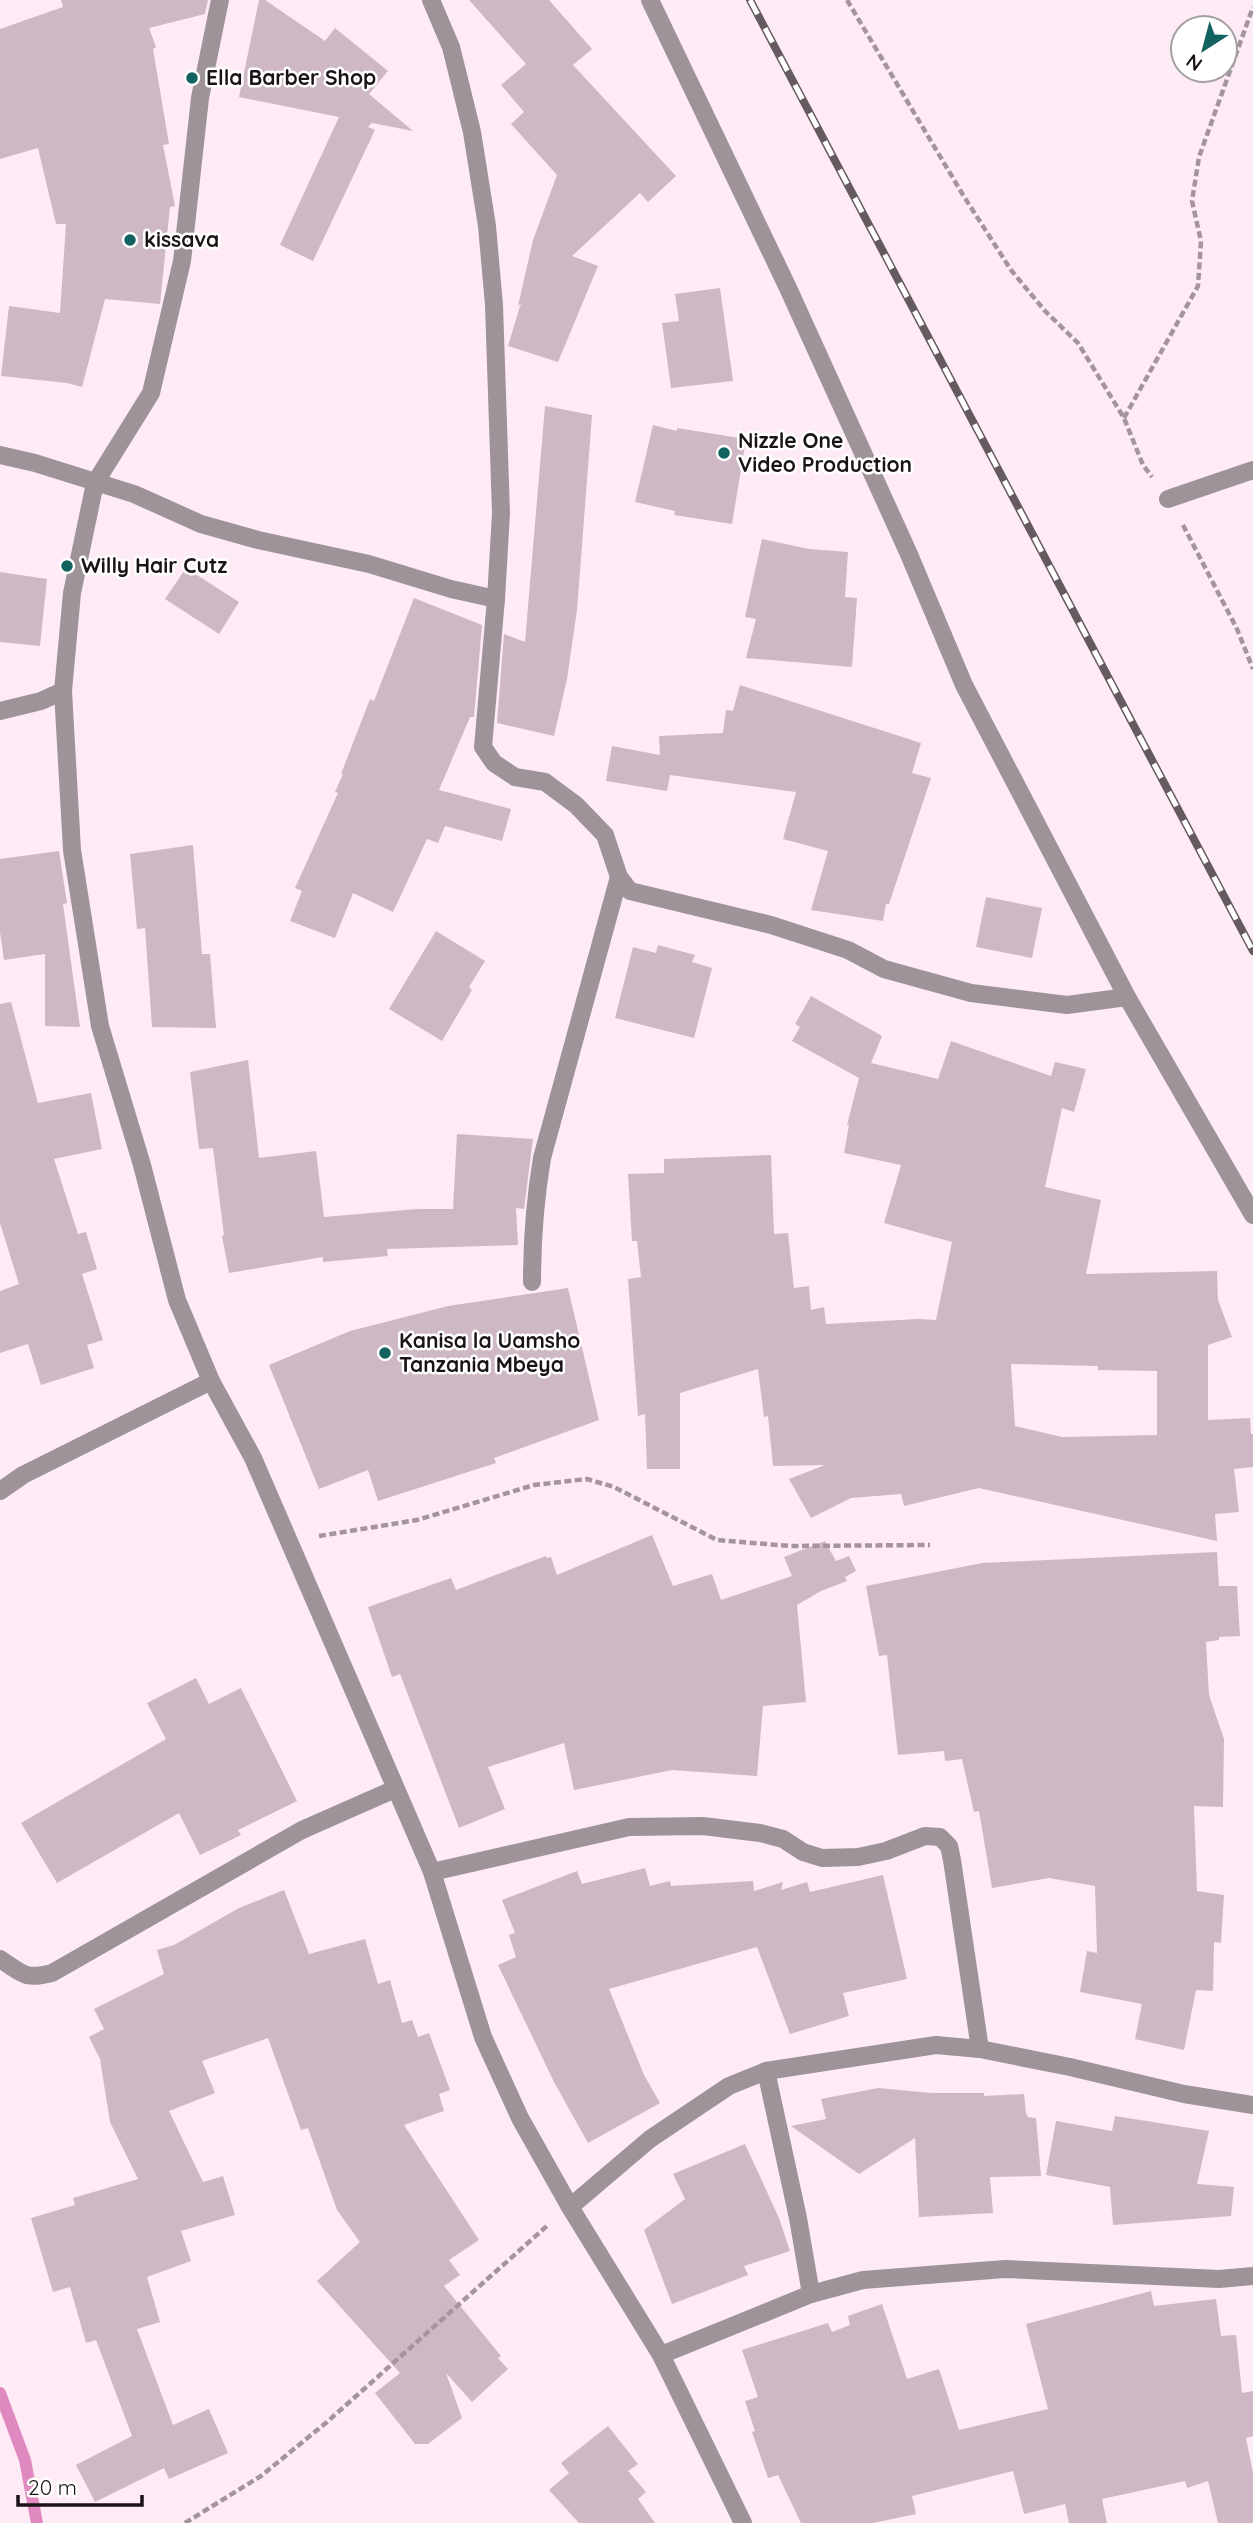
<svg xmlns="http://www.w3.org/2000/svg" width="1253" height="2523" font-family="Quicksand,sans-serif">
	<rect width="100%" height="100%" fill="#feebf6"/>
	<g fill="none" stroke-linecap="round" stroke-linejoin="round">
		<!-- stream -->
		<path stroke="#e089c1" stroke-width="12" d="M0 2393 25 2460 37 2523"/>
	</g>
	<!-- building -->
	<g fill="#ceb8c5" fill-rule="evenodd">
		<path d="M61 0H208L205 14 149 28 156 47 153 49 169 144 163 145 175 206 170 207 160 304 105 299 82 387 67 383 1 376 9 306 60 313 66 224H56L38 148 0 159V29L63 7Z"/>
		<path d="M259 0H265L325 41 335 28 388 71 369 94 413 131 372 123 368 127 375 130 313 261 280 245 339 117 239 97Z"/>
		<path d="M469 0H549L592 49 573 65 676 176 648 202 640 193 572 256 598 266 558 362 508 346 521 303 518 306 533 240 557 175 511 124 524 112 501 85 526 64Z"/>
		<path d="M720 288 733 381 671 388 662 323 679 321 675 294Z"/>
		<path d="M545 406 592 415 577 610 567 679 554 736 497 723 504 634 525 642Z"/>
		<path d="M653 425 677 431V428L746 439 732 524 674 515 675 511 635 502Z"/>
		<path d="M762 539 809 549 848 552 845 597 857 598 852 667 746 658 756 619 745 617Z"/>
		<path d="M186 568 239 602 219 634 165 599Z"/>
		<path d="M0 572 47 579 40 646 0 642Z"/>
		<path d="M414 598 482 625 474 717H470L439 790 511 809 502 841 445 826 438 843 427 839 393 912 353 893 335 938 290 921 302 891 295 888 338 793 335 792 343 774H341L370 699 374 701Z"/>
		<path d="M740 685 921 743 912 773 931 778 889 904H886L883 921 811 910 828 851 783 839 796 792 670 775 667 791 606 781 612 746 660 755 659 736 723 733 726 710 733 711Z"/>
		<path d="M193 845 202 954H210L216 1028 152 1027 145 928 137 929 130 854Z"/>
		<path d="M59 851 67 903 63 904 80 1027 45 1026V954L4 960 0 932V859Z"/>
		<path d="M986 897 1042 908 1032 958 976 947Z"/>
		<path d="M436 931 485 961 469 987 472 990 442 1041 389 1009Z"/>
		<path d="M658 945 695 955 692 962 712 968 694 1038 615 1018 633 947 656 953Z"/>
		<path d="M811 996 882 1036 871 1063 938 1079 951 1041 1051 1076 1055 1062 1086 1069 1074 1112 1062 1108 1045 1187 1101 1200 1086 1274 1217 1271 1218 1300 1232 1337 1208 1345V1420L1250 1418 1251 1434H1253V1467L1234 1469 1239 1512 1215 1514 1217 1541 979 1488 904 1506 901 1494 851 1498 811 1518 789 1479 825 1465 773 1466 768 1416 764 1417 758 1369 680 1393V1469H647L645 1414 638 1416 628 1279 641 1277 637 1241H632L628 1174 664 1173V1159L771 1155 774 1234 788 1233 794 1288 809 1286 811 1310 824 1307 826 1324 918 1319 936 1320 952 1242 884 1223 901 1165 844 1153 849 1125H847L859 1078 792 1041 800 1027 795 1024ZM1011 1364 1098 1366V1370L1157 1371V1435L1062 1437 1015 1426Z"/>
		<path d="M11 1002 38 1103 91 1093 102 1149 54 1159 78 1234 86 1232 97 1269 82 1274 103 1340 87 1345 94 1368 41 1385 28 1344 0 1353V1291L19 1284 0 1223V1004Z"/>
		<path d="M248 1060 259 1158 316 1151 324 1217 417 1209H453L457 1134 533 1139 524 1209 516 1208 518 1245 387 1249 388 1256 323 1262V1257L229 1273 222 1236 224 1235 213 1148 199 1149 190 1072Z"/>
		<path d="M568 1288 599 1420 494 1458 496 1463 378 1501 368 1470 319 1489 269 1365 350 1331 448 1306Z"/>
		<path d="M652 1535 673 1586 712 1574 721 1600 792 1576 784 1557 825 1541 836 1561 849 1556 856 1571 845 1577 847 1581 821 1591 797 1605 806 1702 763 1706 757 1776 672 1770 574 1790 564 1743 488 1767 505 1809 459 1828 400 1674 392 1677 368 1607 451 1578 456 1590 546 1556 547 1558 551 1557 557 1575Z"/>
		<path d="M1217 1552 1219 1586H1237L1240 1636 1219 1637V1640L1206 1642 1209 1695 1224 1739 1223 1807 1194 1806 1197 1891 1224 1895 1221 1943 1214 1942 1213 1991 1196 1990 1184 2050 1135 2039 1142 2004 1080 1992 1087 1951 1097 1953 1095 1886 1049 1878 992 1888 979 1811 974 1812 962 1759 945 1761 944 1751 898 1755 887 1655 879 1656 866 1586 982 1563Z"/>
		<path d="M196 1678 209 1704 241 1688 297 1801 238 1830 241 1835 200 1855 179 1813 57 1883 21 1823 166 1739 147 1703Z"/>
		<path d="M645 1868 650 1886 670 1881 671 1886 753 1881 754 1891 783 1882 781 1890 807 1882 810 1892 883 1875 907 1979 843 1993 849 2016 790 2034 757 1947 609 1989 644 2075 660 2103 588 2143 554 2082 498 1965 516 1957 509 1935 515 1933 502 1900 577 1871 582 1884Z"/>
		<path d="M284 1890 309 1954 365 1939 378 1984 390 1980 402 2023 412 2020 418 2037 429 2033 450 2090 439 2094 444 2111 404 2125 479 2240 449 2260 460 2275 444 2286 501 2356 498 2358 508 2369 472 2402 446 2373 462 2418 428 2444H415L375 2393 400 2373 317 2281 360 2242 337 2210 308 2128 301 2130 268 2038 202 2061 215 2093 169 2111 203 2182 223 2176 235 2215 181 2231 191 2261 147 2277 160 2322 137 2329 173 2425 209 2409 228 2453 169 2479 164 2468 95 2502 76 2465 132 2436 96 2340 86 2343 70 2287 53 2292 31 2218 75 2205 73 2198 138 2179 110 2122 100 2059 89 2037 104 2029 94 2009 164 1974 157 1950 174 1945 239 1908Z"/>
		<path d="M878 2088 931 2093H984V2096L1024 2094 1026 2113 1028 2117 1036 2118 1041 2176 990 2177 993 2213 919 2217 915 2138 859 2174 791 2126 826 2119 821 2099Z"/>
		<path d="M1115 2116 1209 2131 1197 2184 1234 2187 1231 2216 1113 2225 1110 2187 1046 2175 1056 2121 1112 2131Z"/>
		<path d="M745 2144 779 2218 790 2251 744 2266 748 2275 672 2304 644 2230 685 2199 673 2174Z"/>
		<path d="M1151 2291 1154 2306 1216 2299 1221 2336 1236 2335 1242 2393 1253 2391V2436L1246 2438 1253 2473V2523H1218L1208 2481 1187 2488 1185 2481 1102 2499 1107 2523H1069L1065 2504 1024 2514 1013 2471 912 2496 916 2514 873 2523H801L778 2475 768 2478 752 2432 755 2431 745 2401 758 2397 742 2350 828 2323 832 2332 850 2325 848 2316 882 2304 907 2379 939 2369 959 2430 1048 2409 1026 2324Z"/>
		<path d="M608 2426 638 2464 628 2471 646 2492 638 2499 655 2523H579L549 2490 569 2473 561 2463Z"/>
	</g>
	<g fill="none" stroke-linecap="round" stroke-linejoin="round">
		<!-- path -->
		<g stroke="#a3949d" stroke-width="4.5" stroke-dasharray="7 3.5" stroke-linecap="butt">
			<path d="M847 0 963 195 1011 270 1045 311 1078 343 1124 418 1143 465 1152 477"/>
			<path d="M1124 418 1198 286 1201 241 1192 201 1199 157 1253 7"/>
			<path d="M1183 525 1237 629 1253 669"/>
			<path d="M319 1536 417 1520 534 1485 587 1479 614 1487 717 1540 790 1546 930 1545"/>
			<path d="M185 2523 261 2476 327 2422 548 2225"/>
		</g>
		<!-- street -->
		<g stroke="#9d9399" stroke-width="18">
			<path d="M220 0 200 98 182 261 151 393 95 483 72 593 63 691 72 850 100 1026 142 1165 177 1300 211 1381 253 1458 432 1872 483 2037 520 2118 570 2207 661 2355 743 2523"/>
			<path d="M431 0 451 47 472 132 487 226 494 305 501 513 496 599 483 747 494 763 515 777 545 782 576 805 605 835 619 877 630 891 771 925 848 950 884 969 971 993 1067 1005 1127 997"/>
			<path d="M650 0 788 288 908 552 964 685 1127 997 1253 1215"/>
			<path d="M0 455 35 463 134 494 201 524 258 540 369 564 451 589 496 599"/>
			<path d="M1168 499 1253 470"/>
			<path d="M0 711 41 701 63 691"/>
			<path d="M532 1282C532 1240 535 1200 542 1158L619 877"/>
			<path d="M0 1491 23 1475 211 1381"/>
			<path d="M432 1872 629 1827 703 1826 760 1833 783 1839 803 1852 822 1858 858 1857 886 1851 925 1836 940 1837 949 1846 952 1860 980 2049"/>
			<path d="M0 1959C23 1974 24 1980 52 1973L302 1830 395 1789"/>
			<path d="M766 2071 798 2218 811 2294"/>
			<path d="M570 2207 650 2139 729 2086 766 2071 936 2045 980 2049 1070 2067 1184 2094 1253 2105"/>
			<path d="M661 2355 811 2294 863 2280 1005 2269 1219 2279 1253 2276"/>
		</g>
		<defs>
			<path id="rail" d="M750 0 1253 951"/>
		</defs>
		<!-- rail casing -->
		<use href="#rail" stroke="#665a61" stroke-width="8"/>
		<!-- rail -->
		<use href="#rail" stroke="#fff" stroke-width="5" stroke-dasharray="16" stroke-linecap="butt"/>
	</g>
	<!-- markers -->
	<g fill="#126260" stroke="#fff" stroke-width="2.5">
		<circle cx="192" cy="78" r="7"/>
		<circle cx="130" cy="240" r="7"/>
		<circle cx="724" cy="453" r="7"/>
		<circle cx="67" cy="566" r="7"/>
		<circle cx="385" cy="1353" r="7"/>
	</g>
	<g text-anchor="middle" stroke-width="5" stroke-linejoin="round" paint-order="stroke">
		<!-- poi labels -->
		<g font-size="21" font-weight="bold" fill="#1b1318" stroke="#fff" text-anchor="start">
			<text x="206" y="85">Ella Barber Shop</text>
			<text x="144" y="247">kissava</text>
			<text x="738" y="448">Nizzle One<tspan x="738" dy="24">Video Production</tspan></text>
			<text x="81" y="573">Willy Hair Cutz</text>
			<text x="399" y="1348">Kanisa la Uamsho<tspan x="399" dy="24">Tanzania Mbeya</tspan></text>
		</g>
	</g>
	<!-- north arrow -->
	<g transform="translate(1204 49) rotate(216)"><circle r="33" fill="#ffffff" stroke="#a4a1a3" stroke-width="2"/>
	<path d="M0-5L12 26L0 18L-12 26Z" fill="#126260"/>
	<text y="-10" font-size="19" font-weight="bold" text-anchor="middle" fill="#1b1318">N</text>
	</g>
	<!-- scale -->
	<path d="M18 2495v10h124v-10" fill="none" stroke="#1b1318" stroke-width="3.5"/>
	<text x="28" y="2495" font-size="21" fill="#1b1318" stroke="#ffffff" stroke-width="5" paint-order="stroke">20 m</text>
</svg>
